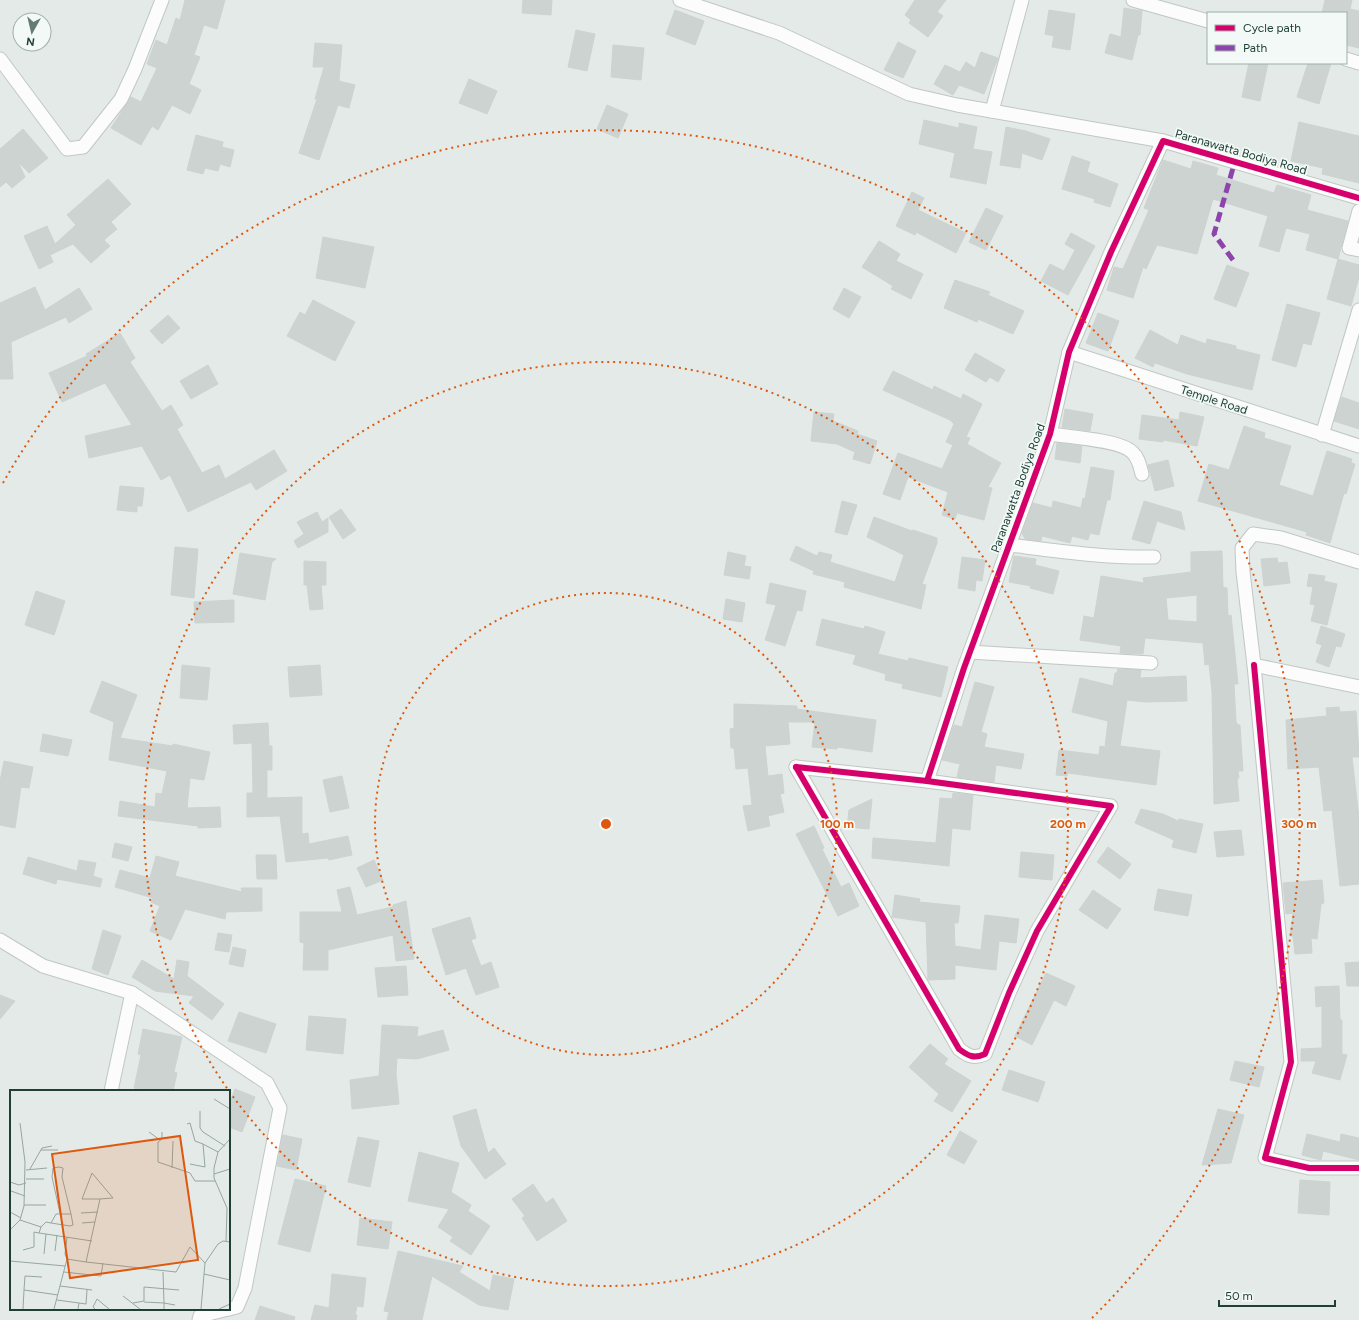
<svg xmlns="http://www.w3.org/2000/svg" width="1359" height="1320" font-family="Figtree,sans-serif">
	<rect width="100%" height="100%" fill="#e4eae7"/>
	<!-- building -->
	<g fill="#ccd3d0" stroke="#cdd3d0" fill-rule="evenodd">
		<path d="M185 0H225L217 29 204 25 194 55 200 57 189 84 201 90 190 114 172 105 158 130 152 126 141 145 111 128 131 97 141 102 157 68 147 64 156 40 167 45 176 18 180 20Z"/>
		<path d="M523 0H552L551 15 522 13Z"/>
		<path d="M915 0H946L937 12 943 16 928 37 909 23 911 20 905 15Z"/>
		<path d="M1325 0H1352L1350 9 1359 11V48L1346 45V13H1322Z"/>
		<path d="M1124 8 1142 11 1140 35H1138L1132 60 1105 53 1110 34 1121 37Z"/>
		<path d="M675 10 704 21 695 45 666 34Z"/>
		<path d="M1049 10 1075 14 1070 50 1052 47 1054 36 1045 34Z"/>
		<path d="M576 30 595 34 587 71 568 67Z"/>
		<path d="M898 42 916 51 903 78 884 70Z"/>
		<path d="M315 43 342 45 339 81 355 85 349 108 338 105 319 160 299 153 317 99H315L324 67H313Z"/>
		<path d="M613 45 644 48 641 80 611 77Z"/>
		<path d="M981 52 998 58 984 94 959 85 953 95 934 84 945 65 960 72 966 62 975 68Z"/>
		<path d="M1249 63H1268L1260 101 1242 97Z"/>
		<path d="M1308 63H1331L1319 104 1297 97Z"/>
		<path d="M469 79 497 91 487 114 459 103Z"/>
		<path d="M607 105 628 114 618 138 597 129Z"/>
		<path d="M924 120 959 128V123L977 127 973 149 992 152 986 184 950 177 955 153 919 144Z"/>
		<path d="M1299 122 1359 136V183L1322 174 1323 168 1291 161Z"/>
		<path d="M1006 127 1026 131 1050 139 1042 160 1022 153 1020 168 1000 165Z"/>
		<path d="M23 129 48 158 29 173 18 162 25 177 12 188 6 182 0 187V149Z"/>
		<path d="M196 135 223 142 222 147 234 150 230 167 220 164 218 171 205 168 203 174 187 170Z"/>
		<path d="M1072 156 1090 162 1087 172 1118 184 1110 207 1094 202 1095 199 1062 189Z"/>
		<path d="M1163 160 1191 169 1193 161 1218 168 1216 175 1274 193 1277 185 1311 195 1307 210 1348 221 1338 259 1306 250 1310 234 1286 228 1279 252 1259 246 1268 216 1213 199 1197 254 1157 245 1146 269 1143 267 1133 298 1107 290 1114 267 1123 269 1149 210 1144 208Z"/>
		<path d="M108 179 131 204 111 222 117 229 104 240 110 246 91 263 73 244 50 255 53 262 39 269 24 236 47 226 55 244 76 225 67 215Z"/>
		<path d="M912 192 924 198 918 210 966 233 956 253 916 232 915 235 896 226Z"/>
		<path d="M986 208 1003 216 986 250 969 242Z"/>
		<path d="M1071 233 1095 246 1068 295 1041 281 1050 264 1064 271 1075 250 1065 244Z"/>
		<path d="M323 237 374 247 365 288 316 278Z"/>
		<path d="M879 241 900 254 896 261 923 274 911 299 891 289 893 286 862 267Z"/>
		<path d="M1338 259 1359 265V277L1351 306 1327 299Z"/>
		<path d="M1227 265 1249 273 1236 307 1214 299Z"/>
		<path d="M955 280 990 292 988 295 1024 311 1013 334 978 319 977 322 944 308Z"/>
		<path d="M35 287 45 310 79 288 92 309 69 323 66 317 11 342 13 379H0V303Z"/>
		<path d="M844 288 861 297 849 318 833 309Z"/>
		<path d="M313 300 355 322 335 361 287 336 300 312 305 315Z"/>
		<path d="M1287 304 1320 313 1311 345 1303 343 1296 367 1272 360Z"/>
		<path d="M1098 313 1119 321 1108 351 1086 343Z"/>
		<path d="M168 315 180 328 162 344 150 331Z"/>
		<path d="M1150 330 1178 345 1181 335 1206 344 1207 339 1236 346V349L1260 355 1252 390 1187 374 1155 363 1153 367 1135 358Z"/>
		<path d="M120 333 135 358 130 362 162 411 171 405 183 425 177 429 202 473 219 465 225 479 274 450 287 471 256 490 251 482 188 512 170 475 161 480 142 446 89 458 85 436 132 425 105 383 62 402 49 373 87 356 86 354Z"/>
		<path d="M975 353 1005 370 998 382 990 377 986 382 965 370Z"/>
		<path d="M208 365 218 384 191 399 180 381Z"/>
		<path d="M893 371 933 390 934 386 961 399 963 394 982 404 966 437 970 438 967 444 1001 463 988 487 992 488 984 520 957 513 955 519 942 515 948 492 908 477 900 500 883 494 898 453 942 469 953 445 946 442 954 424 950 420 883 390Z"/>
		<path d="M1342 397 1359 403V429L1334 421Z"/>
		<path d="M1065 409 1093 414 1090 431 1062 427Z"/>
		<path d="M814 412 834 414 833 421 858 431 857 434 877 441 870 464 853 459 855 452 837 444 811 441Z"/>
		<path d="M1180 412 1204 417 1197 446 1163 440V442L1139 439 1142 415 1179 420Z"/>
		<path d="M1244 426 1265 433 1264 438 1291 446 1279 485 1313 496 1327 451 1352 459 1351 463 1355 464 1346 494 1344 493 1330 543 1306 535 1307 532 1198 501 1209 464 1229 470Z"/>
		<path d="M1057 443 1082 446 1080 463 1055 459Z"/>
		<path d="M1168 460 1174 486 1155 491 1148 465Z"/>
		<path d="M1091 467 1114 471 1110 500H1107L1099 535 1090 533 1088 540 1072 536 1070 543 1042 536 1041 541 1025 539 1022 533 1033 503 1052 508 1053 501 1081 508 1083 498 1085 499Z"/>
		<path d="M120 486 144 488 142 506H137V512L117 510Z"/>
		<path d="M842 501 857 505 847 535 835 532Z"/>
		<path d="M1144 501 1181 512 1185 530 1157 521 1150 544 1132 539Z"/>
		<path d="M341 509 356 530 343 539 329 517Z"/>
		<path d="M317 512 322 522 328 518V532L298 548 294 541 304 534 297 522Z"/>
		<path d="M874 517 912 531 913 530 937 538V543L922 584 926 585 921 609 844 587 845 582 813 574 814 571 790 560 796 546 817 556 819 552 832 555 830 562 895 582 904 555 867 537Z"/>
		<path d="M175 547 198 549 194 598 171 595Z"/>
		<path d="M1222 551 1223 587 1227 588 1228 616 1231 615 1238 684H1234L1236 722 1238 725H1240L1243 771H1238L1239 778H1237L1239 801 1214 804 1212 692 1209 664 1205 665 1203 643 1145 638 1143 654 1120 653 1121 646 1080 640 1084 616 1094 618 1101 576 1144 583 1143 578 1191 572V552ZM1197 595V622L1168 620 1166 598Z"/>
		<path d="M728 552 746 556 744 566 751 567 749 579 724 575Z"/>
		<path d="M240 553 276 559 272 562 265 600 233 594Z"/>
		<path d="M1014 556 1036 559 1035 565 1059 571 1053 594 1030 588 1031 586 1009 582Z"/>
		<path d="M962 557 985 560 982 581 976 580 975 591 958 588Z"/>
		<path d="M1277 558 1278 563 1287 562 1290 583 1264 586 1261 559Z"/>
		<path d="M304 561 326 562V585H321L323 609 310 610 307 585H304Z"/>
		<path d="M1309 574 1325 576 1324 581 1337 584 1327 625 1311 621 1315 605 1310 604 1313 587 1307 586Z"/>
		<path d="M770 583 806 591 802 611 797 610 785 646 765 640 776 605 766 603Z"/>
		<path d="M36 591 65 601 54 635 25 625Z"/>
		<path d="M726 599 745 603 742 622 723 619Z"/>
		<path d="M234 600V622L195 623 194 602Z"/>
		<path d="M822 619 864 629 865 626 885 632 878 654 908 661 909 658 948 667 941 697 902 688 903 684 885 680 886 674 853 664 856 655 816 645Z"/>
		<path d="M1321 626 1345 634 1341 647 1336 646 1329 667 1316 662 1322 645 1316 643Z"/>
		<path d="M182 665 210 668 207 700 180 698Z"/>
		<path d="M320 665 322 695 290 697 288 667Z"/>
		<path d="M1118 669 1141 670 1140 678 1186 676 1187 701 1145 702 1127 700 1120 746 1160 751 1156 785 1068 773 1067 776 1056 775 1059 750 1099 755 1100 746 1105 747 1108 721 1072 712 1080 678 1113 686 1115 673H1117Z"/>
		<path d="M102 681 137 695 120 738 173 746V744L210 752 204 780 190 778 187 808 220 807 221 827 198 828V826L118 816 120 801 155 807 156 793 162 794 167 771 109 760 114 722 90 712Z"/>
		<path d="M975 682 994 687 981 732 987 734 984 747 1024 754 1021 769 996 765 994 782 957 777 960 764 942 760 954 725 962 727Z"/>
		<path d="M734 704 797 706V709L876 720 872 752 837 747V749L812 747 815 722H788L790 744 765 746 768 776 782 774 784 793 780 794 784 812 768 816 770 826 748 831 743 806 752 805 748 768 736 769 734 748H731L730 729 734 728Z"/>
		<path d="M1339 707 1340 712 1356 711 1359 752V757H1352L1359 818V884L1340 886 1332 810 1324 811 1319 767 1288 769 1286 720 1327 716 1326 708Z"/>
		<path d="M268 723 269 746H272V770H267V798L302 797V834L308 833 309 844 348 836 352 855 329 860 328 858 286 862 280 816 247 817V793H253L252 743 234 744 233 725Z"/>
		<path d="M43 734 72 740 68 756 40 751Z"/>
		<path d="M4 761 33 767 29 788 21 787 15 828 0 825V781Z"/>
		<path d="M342 776 349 808 330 812 323 780Z"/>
		<path d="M953 793 973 795 970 830 952 828 949 866 872 858 873 838 936 843 940 798 952 799Z"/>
		<path d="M872 799 869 829 847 827 849 810Z"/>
		<path d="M1141 809 1163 814 1178 821 1179 819 1203 824 1196 853 1172 847 1174 840 1135 823Z"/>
		<path d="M814 826 824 848 822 849 841 887 849 883 859 906 838 916 796 834Z"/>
		<path d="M1241 830 1244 855 1217 857 1214 832Z"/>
		<path d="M115 843 132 847 128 861 112 857Z"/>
		<path d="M1108 847 1131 864 1120 879 1097 862Z"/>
		<path d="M1021 852 1054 855 1052 880 1019 877Z"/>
		<path d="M256 855H276L277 879H257Z"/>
		<path d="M156 856 179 862 175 876 242 892 241 888H262V911L226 912 225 919 185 909 171 940 150 931 160 906 151 902 153 898 115 887 120 870 150 878Z"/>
		<path d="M28 857 77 871 79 860 96 863 93 876 102 879 100 887 57 879 56 884 23 874Z"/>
		<path d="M374 860 383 880 366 887 357 868Z"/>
		<path d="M1322 880 1324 903 1321 904 1317 939 1311 938 1312 953 1295 954 1293 936H1290L1293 913 1286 914 1283 883Z"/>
		<path d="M350 887 357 915 393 907V905L406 901 414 959 396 961 393 935 328 950V970H303L304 943 300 942V912H342L337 890Z"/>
		<path d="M1158 889 1192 895 1188 916 1154 910Z"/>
		<path d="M1093 890 1121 909 1107 929 1079 910Z"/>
		<path d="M895 895 920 899 919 902 960 906 958 923H954L955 946 981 950 985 915 1019 919 1016 943 999 941 996 970 955 965V979L928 980 926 922 892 917Z"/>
		<path d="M470 917 476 938 471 940 481 966 491 962 499 987 476 995 466 968 446 975 432 929Z"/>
		<path d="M103 930 121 936 108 975 92 969Z"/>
		<path d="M218 933 232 935 229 952 215 950Z"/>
		<path d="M233 947 246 950 243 967 229 964Z"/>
		<path d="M142 960 174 979 177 960 189 962 187 976 224 1004 212 1020 189 1003 194 996 155 991 132 977Z"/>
		<path d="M1359 962V986H1347L1345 963Z"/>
		<path d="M406 966 408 995 378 997 375 968Z"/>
		<path d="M1046 973 1075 986 1066 1006 1054 1000 1032 1045 1015 1036Z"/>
		<path d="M1339 986 1340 1020H1342V1054L1347 1055 1340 1080 1312 1073 1316 1061H1301V1049L1322 1048V1006L1316 1007 1315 987Z"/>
		<path d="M0 995 15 1001 0 1019Z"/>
		<path d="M239 1012 276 1024 266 1053 228 1041Z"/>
		<path d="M309 1016 346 1019 343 1054 306 1050Z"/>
		<path d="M382 1025 418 1027 417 1037 443 1030 449 1050 417 1059 397 1058 396 1073 399 1104 352 1109 350 1080 379 1076Z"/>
		<path d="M143 1029 182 1037 174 1072 177 1073 173 1091H147L134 1088 141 1055 138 1054Z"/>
		<path d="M930 1044 948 1059 944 1064 971 1081 952 1112 934 1101 939 1094 909 1067Z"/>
		<path d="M1235 1061 1264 1067 1259 1087 1230 1080Z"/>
		<path d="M1009 1070 1045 1082 1038 1102 1002 1090Z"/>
		<path d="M235 1089 255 1097 242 1132 229 1127V1105Z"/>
		<path d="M476 1109 488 1153 494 1148 506 1164 485 1179 461 1146 453 1116Z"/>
		<path d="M1218 1109 1244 1115 1231 1163 1202 1165Z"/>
		<path d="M960 1131 977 1141 964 1164 947 1155Z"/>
		<path d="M1307 1134 1340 1142 1341 1134 1359 1138V1160L1323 1151 1321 1160 1302 1155Z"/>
		<path d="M283 1135 302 1139 296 1170 277 1166Z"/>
		<path d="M358 1137 379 1141 370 1187 348 1182Z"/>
		<path d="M419 1152 459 1163 451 1192 471 1205 468 1211 490 1226 471 1255 450 1241 453 1237 438 1227 449 1209 408 1201Z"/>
		<path d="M295 1179 326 1186 310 1252 278 1244Z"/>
		<path d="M1300 1180 1330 1182 1329 1215 1298 1213Z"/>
		<path d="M533 1184 546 1203 553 1198 567 1221 537 1241 522 1218 525 1216 512 1199Z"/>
		<path d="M360 1218 392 1222 388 1249 357 1245Z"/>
		<path d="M398 1251 463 1266 459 1272 490 1291 493 1275 514 1279 508 1310 479 1305 432 1276 422 1320H387L389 1312 384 1311Z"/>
		<path d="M332 1274 366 1278 363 1307 357 1306 355 1315H357L356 1320H311L315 1305 329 1308Z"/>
		<path d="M260 1306 295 1317 294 1320H255Z"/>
	</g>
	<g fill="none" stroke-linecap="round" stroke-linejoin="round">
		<defs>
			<g id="minor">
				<path d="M680 0 779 33 909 94 957 105 1163 141"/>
				<path d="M1133 0 1208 21"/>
				<path d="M0 59 67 149 83 147 121 99 135 69 162 0"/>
				<path d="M1346 59 1359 63"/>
				<path d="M992 111 1022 0"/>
				<path d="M1359 211 1349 248 1359 250"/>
				<path d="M1069 352 1359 446"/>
				<path d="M1050 434C1069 437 1120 440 1132 452 1139 458 1140 467 1142 474"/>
				<path d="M1322 435 1359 310"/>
				<path d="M1010 545C1058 551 1105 558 1154 557"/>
				<path d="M1359 562 1281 538 1253 534 1242 548 1243 572 1254 665 1359 687"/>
				<path d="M970 652 1151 663"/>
				<path d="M1254 665 1291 1062 1265 1158 1309 1168H1359"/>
				<path d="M796 767 927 781 964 668 1050 434 1069 352 1111 252 1163 141 1359 198"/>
				<path d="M796 767 959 1049C968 1056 974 1059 985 1054L1009 993 1037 931 1111 806 927 781"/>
				<path d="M0 940 43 966 132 993 267 1083 280 1108 245 1288 237 1307 229 1309"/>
				<path d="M111 1091 132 993"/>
				<path d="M199 1320 200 1316 228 1309"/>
			</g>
		</defs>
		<!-- minor casing -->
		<use href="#minor" stroke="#c1c7c4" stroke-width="15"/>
		<!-- minor -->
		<use href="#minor" stroke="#fbfcfb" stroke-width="13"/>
		<!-- quiet -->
		<path stroke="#8e44ad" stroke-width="5" stroke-dasharray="10 5" stroke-linecap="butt" d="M1233 260 1214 234 1235 161"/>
		<defs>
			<g id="cycleway">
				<path d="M1254 665 1291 1062 1265 1158 1309 1168H1359"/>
				<path d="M796 767 927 781 964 668 1050 434 1069 352 1111 252 1163 141 1359 198"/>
				<path d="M796 767 959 1049C968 1056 974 1059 985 1054L1009 993 1037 931 1111 806 927 781"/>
			</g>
		</defs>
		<!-- cycleway casing -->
		<use href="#cycleway" stroke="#f2f9f6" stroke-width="8"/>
		<!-- cycleway -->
		<use href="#cycleway" stroke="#d6006c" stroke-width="6"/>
	</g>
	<!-- distance rings -->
	<g fill="none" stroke="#de580e" stroke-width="2" stroke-dasharray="2 4">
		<circle cx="606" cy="824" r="231"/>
		<circle cx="606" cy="824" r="462"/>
		<path d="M3 483A693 693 0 1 1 1092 1318"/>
	</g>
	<g text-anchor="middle" stroke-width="3.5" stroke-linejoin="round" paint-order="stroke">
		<!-- street labels -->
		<g font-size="12" fill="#204036" stroke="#f2f9f6">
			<text transform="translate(1241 152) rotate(16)" y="4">Paranawatta Bodiya Road</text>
			<text transform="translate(1214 400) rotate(18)" y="4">Temple Road</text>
			<text transform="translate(1018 488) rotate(-70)" y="4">Paranawatta Bodiya Road</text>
		</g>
	</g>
	<!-- overview -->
	<g transform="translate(10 1090)">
		<rect width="220" height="220" fill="#e4eae7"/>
		<path fill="none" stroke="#96a6a0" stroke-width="1" d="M204 9 220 19M190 21V38L193 42 215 56M177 34 180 33 185 51 193 54M139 42 150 50M152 42V49L148 52V72L180 83 185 91H205M31 60H48M180 74 195 77 193 54 208 62M162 78 163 51M20 79 32 58 42 56M16 80 37 78M204 84 220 79M16 89H34M0 92 9 95 16 93M1 101 15 106M90 109H72L82 83 103 108M14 115H36M0 122 11 128M50 123 42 87 43 78 49 77 53 78 52 87 61 124M71 123 88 122M10 130 31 137 29 143 82 151M72 133 85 132M31 137 36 132 41 133 60 136 63 135 61 124H46L41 133M0 140 10 130 14 116 15 72 10 33M216 151 217 118 204 88V78L208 62 220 49M13 160 24 157V142L29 143M45 161 47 145M34 164 36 144M57 169 55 164 57 147M0 171 55 176M76 172 166 182 180 157 195 173M54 182 91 186 93 173M153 182 154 213 165 215M194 184 220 190M32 187 15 186 14 200 48 205M50 196 82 200M113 206 130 219M47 210 69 213 68 219M134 212 154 213V219M69 213 76 214 77 200M123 213 134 211V197L169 200M13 219 14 200M44 219 57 169 76 172 90 109 103 108M85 219 83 217 87 209 99 219M191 219 195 173 208 154 213 151 220 152M209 219 220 214"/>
		<path fill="#de580e" fill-opacity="0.15" stroke="#de580e" stroke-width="2" d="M170 46 188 170 60 188 42 64Z"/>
		<rect width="220" height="220" fill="none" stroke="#204036" stroke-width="2"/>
	</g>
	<circle cx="606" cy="824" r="6" fill="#de580e" stroke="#f2f9f6" stroke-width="2"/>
	<g font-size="12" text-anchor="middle" font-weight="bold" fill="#de580e" stroke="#f2f9f6" stroke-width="3.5" stroke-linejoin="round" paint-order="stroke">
		<text x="837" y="828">100 m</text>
		<text x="1068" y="828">200 m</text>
		<text x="1299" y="828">300 m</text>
	</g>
	<!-- legend -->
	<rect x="1207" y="12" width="140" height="52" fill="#f2f9f6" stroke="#9eafa9"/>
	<rect x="1215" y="25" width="20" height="6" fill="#d6006c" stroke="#9eafa9"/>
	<text x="1243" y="32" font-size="12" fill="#204036">Cycle path</text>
	<rect x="1215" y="45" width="20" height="6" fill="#8e44ad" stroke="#9eafa9"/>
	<text x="1243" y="52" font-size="12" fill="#204036">Path</text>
	<!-- north arrow -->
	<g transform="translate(32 32) rotate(188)"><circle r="19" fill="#f2f9f6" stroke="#9eafa9"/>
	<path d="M0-3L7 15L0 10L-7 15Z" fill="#657c74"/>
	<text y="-6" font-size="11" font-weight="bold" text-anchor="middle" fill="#204036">N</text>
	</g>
	<!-- scale -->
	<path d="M1219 1300v6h116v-6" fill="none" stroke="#204036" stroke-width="2"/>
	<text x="1225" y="1300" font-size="12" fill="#204036" stroke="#f2f9f6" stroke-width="3" paint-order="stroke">50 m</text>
</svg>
